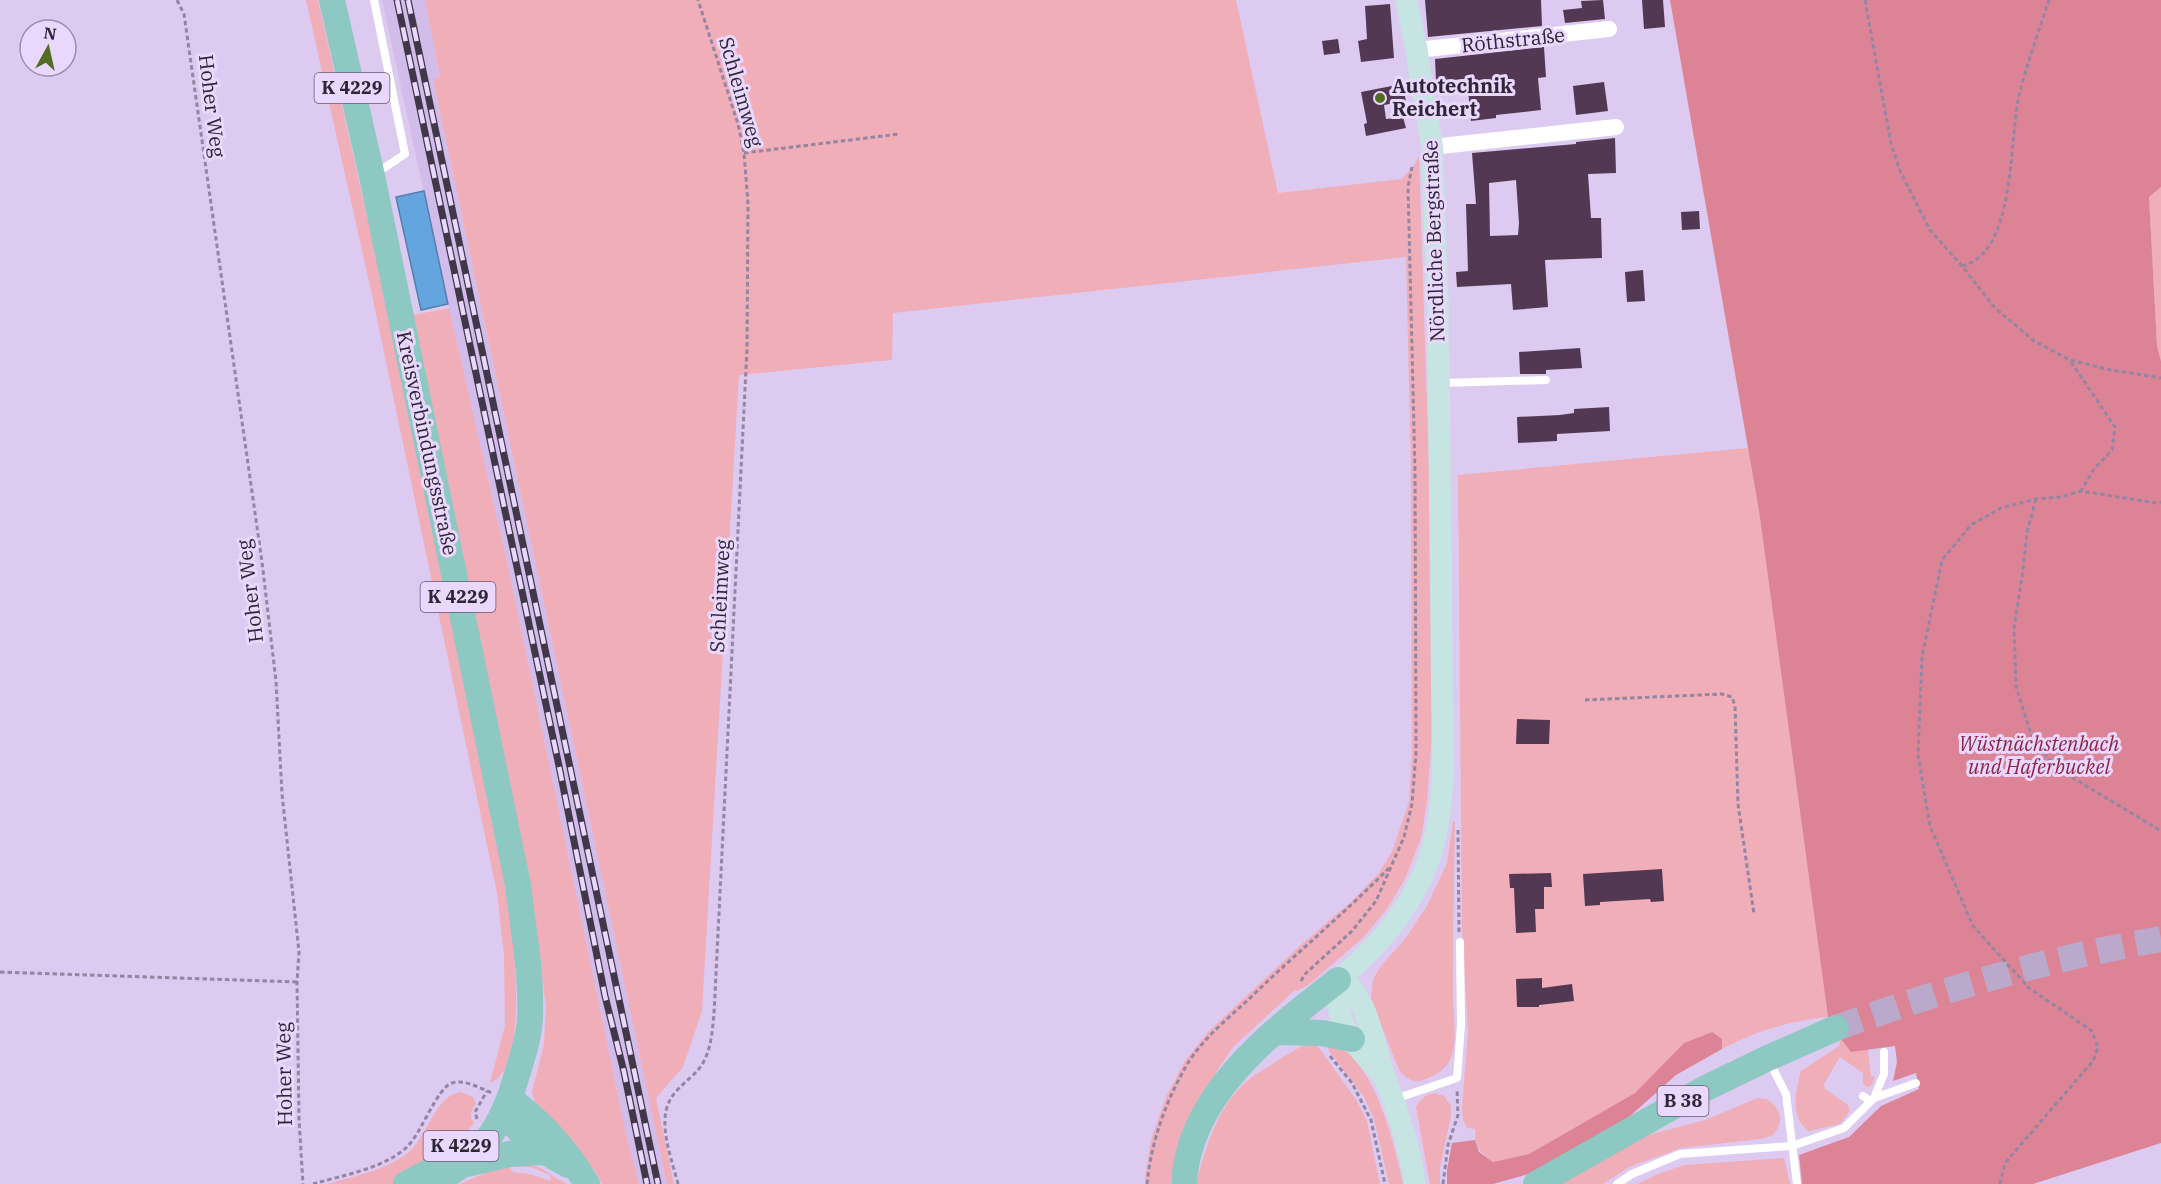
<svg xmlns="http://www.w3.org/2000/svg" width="2161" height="1184" font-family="'IBM Plex Serif',serif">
	<rect width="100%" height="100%" fill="#ddcaf1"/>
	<!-- built -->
	<path fill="#d2bce9" d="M382 0H425L440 78 433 80 667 1184H639L627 1139 508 566 448 304Z"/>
	<!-- green -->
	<g fill="#f0aeb9">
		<path d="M306 0H318L384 291 507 890C512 927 532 1068 490 1083L505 1025 504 956 497 893 372 295Z"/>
		<path d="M425 0H1236L1278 193 1402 179 1415 164 1419 156 1429 469 1434 708 1427 802 1421 838 1405 879 1387 909 1363 938 1308 985 1297 991 1295 990 1233 1047 1202 1094 1179 1142 1170 1184H1146L1145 1178 1151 1140 1166 1097 1185 1061 1208 1032 1302 944 1352 901 1378 874 1392 852 1409 802 1412 754 1411 469 1406 257 893 313 892 360 739 375 702 1011 683 1067 656 1098 674 1184H667L433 79 440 77Z"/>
		<path d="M2161 187V361L2157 346 2149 197Z"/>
		<path d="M449 308 508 566 627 1139 639 1184H602L595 1171 536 1105 532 1092 544 1044 546 1007 538 946 413 315Z"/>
		<path d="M1748 448 1759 511 1828 1017C1788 1021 1757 1031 1722 1049V1039L1712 1032 1684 1043 1635 1093 1529 1154 1493 1162C1479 1151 1475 1148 1475 1129L1467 1128 1463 1119 1462 1108 1468 1032 1462 930 1458 475Z"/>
		<path d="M1453 821H1455C1454 878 1453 935 1453 991 1452 1012 1459 1040 1450 1060 1445 1070 1436 1075 1426 1079 1415 1085 1405 1078 1399 1070L1371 999 1373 979 1381 966 1405 939 1427 906 1447 863Z"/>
		<path d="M1841 1039 1851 1052 1868 1049 1871 1076H1875L1872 1085 1868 1087 1863 1084V1073L1840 1057 1824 1084 1825 1089 1848 1105 1850 1111 1840 1124 1809 1131C1789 1118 1796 1090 1801 1071L1839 1046Z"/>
		<path d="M1315 1042 1357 1101 1367 1121 1380 1184H1196C1206 1147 1217 1107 1247 1081 1255 1074 1265 1069 1274 1063 1288 1054 1299 1046 1315 1042Z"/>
		<path d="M1327 1044C1335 1046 1342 1048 1348 1053 1378 1079 1395 1146 1403 1184H1389L1374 1119 1364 1097 1329 1051Z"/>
		<path d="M461 1092 473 1097 476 1103C471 1111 469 1115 474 1123 459 1142 418 1180 393 1184 374 1184 348 1184 328 1184 354 1176 391 1169 411 1150 428 1134 436 1095 461 1092Z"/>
		<path d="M1435 1093 1444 1096 1451 1106V1116L1440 1168V1184H1430L1416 1107C1421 1098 1425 1095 1435 1093Z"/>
		<path d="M1758 1098 1767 1099C1781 1109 1785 1121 1773 1135L1761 1139 1681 1148 1629 1167 1603 1184H1560L1644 1136 1705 1120Z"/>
		<path d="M1784 1158 1790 1184H1637L1658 1174 1684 1165Z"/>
		<path d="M507 1164 513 1172 530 1174 551 1181 550 1175 533 1168 518 1166C546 1163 545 1175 568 1184H459Z"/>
	</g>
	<!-- forest -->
	<g fill="#dc8496">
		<path d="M1670 0H2161V187L2149 197 2157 346 2161 361V1143L2033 1184H1802L1799 1155 1849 1137 1881 1106 1919 1089 1916 1073 1893 1081 1897 1062 1895 1046 1851 1052 1841 1039 1836 1025 1828 1017 1759 511Z"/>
		<path d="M1712 1032 1722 1039V1049L1676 1075 1629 1117 1532 1173 1493 1184H1447V1170L1452 1143 1475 1140 1479 1152 1493 1162 1529 1154 1635 1093 1684 1043Z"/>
	</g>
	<!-- water -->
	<path fill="#64a5df" stroke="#547fac" stroke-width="1.5" d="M424 191 448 304 421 310 396 197Z"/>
	<!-- building -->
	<g fill="#533853" fill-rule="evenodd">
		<path d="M1425 0H1541L1542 26 1428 37Z"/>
		<path d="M1603 0 1605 19 1565 23 1563 10 1582 8 1581 1Z"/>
		<path d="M1642 0H1663L1665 27 1644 29Z"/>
		<path d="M1390 4 1394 58 1361 62 1358 41 1367 39 1365 6Z"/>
		<path d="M1338 39 1340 53 1324 55 1322 41Z"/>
		<path d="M1544 47 1546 77 1538 78 1541 110 1496 115V118L1471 121 1467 79 1436 81 1435 59Z"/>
		<path d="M1604 82 1608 111 1576 115 1573 86Z"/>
		<path d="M1402 84 1406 101 1384 105 1386 119 1403 117 1406 128 1366 136 1364 124 1367 123 1361 92Z"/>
		<path d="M1615 138 1616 173 1588 174 1591 218H1601L1602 258 1545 260 1548 307 1513 310 1511 284 1457 287 1456 272 1468 271 1466 204H1476L1472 153 1576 144V142ZM1516 180 1519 223 1518 235 1490 236 1489 183Z"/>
		<path d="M1699 211 1700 229 1682 230 1681 212Z"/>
		<path d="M1643 270 1645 301 1627 302 1625 272Z"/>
		<path d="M1580 348 1582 368 1546 370V374H1520L1519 352Z"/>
		<path d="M1609 407 1610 431 1557 434V441L1518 443 1517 417 1560 415 1574 413V409Z"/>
		<path d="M1517 719 1550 720 1549 744H1516Z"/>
		<path d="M1662 869 1664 901 1651 902 1650 899 1600 902V905L1585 906 1583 874Z"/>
		<path d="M1551 873 1552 887H1544V909H1535L1536 932 1516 933 1514 888H1510L1509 874Z"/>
		<path d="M1542 978V988L1572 984 1574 1001 1539 1005V1007H1517L1516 979Z"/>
	</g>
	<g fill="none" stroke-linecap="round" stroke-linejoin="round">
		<!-- primary-tunnel -->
		<path stroke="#baa9cb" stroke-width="26" stroke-dasharray="26 13" stroke-linecap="butt" d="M1836 1028C1942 990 2049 958 2161 939"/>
		<!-- path -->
		<g stroke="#9486a2" stroke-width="3" stroke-dasharray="4.5 3" stroke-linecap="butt">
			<path d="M177 0 184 14 262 562 276 681 282 794 299 952 297 982 299 1119 303 1184"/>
			<path d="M1865 0 1891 144 1901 173 1930 230 1962 266 1995 308 2034 341 2070 360 2106 369 2161 378"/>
			<path d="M744 153 899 134"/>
			<path d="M1962 266C2018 252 2008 136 2020 92 2028 61 2039 30 2049 0"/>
			<path d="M2071 362 2115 427 2112 450 2094 469 2081 491"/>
			<path d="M2036 499 2027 532 2023 570 2014 628 2016 687 2031 734 2055 767 2161 831"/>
			<path d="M1585 700 1722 694 1732 697 1735 706 1738 804 1754 914"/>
			<path d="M1458 830 1459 932"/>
			<path d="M0 972 297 982"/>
			<path d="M1301 981 1305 974 1352 931 1376 901 1404 837 1412 804 1416 753 1415 470 1408 187 1412 167"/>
			<path d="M1330 1056 1352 1083 1371 1120 1385 1184"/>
			<path d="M477 1119 475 1112 487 1091"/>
			<path d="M313 1184C343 1175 383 1169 407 1147 422 1132 437 1088 452 1083 464 1079 480 1088 492 1093"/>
			<path d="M678 1184C672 1160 658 1125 669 1102 674 1090 689 1080 697 1071 711 1056 712 1033 714 1014L747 349 748 203 744 153 738 124 698 0"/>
			<path d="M1147 1184C1151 1142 1166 1100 1188 1063 1203 1039 1227 1019 1248 1000 1294 955 1344 914 1389 868"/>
			<path d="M1443 1184 1448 1145 1458 1115 1457 1089"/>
			<path d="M2000 1184 2005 1163 2093 1061 2098 1047 2092 1031 2029 988 1973 926 1930 826 1918 755 1922 657 1942 560 1971 525 2001 508 2036 499 2061 497 2081 491 2156 503 2161 502"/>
		</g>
		<!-- service -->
		<g stroke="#fff" stroke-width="8">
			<path d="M374 0 405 154 375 174"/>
			<path d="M1441 383 1546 380"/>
			<path d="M1769 1061 1786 1094 1797 1184"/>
			<path d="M1863 1096 1870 1101"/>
			<path d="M1874 1098 1916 1083"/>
			<path d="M1395 1099 1457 1078 1461 1025 1460 942"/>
			<path d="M1617 1184 1632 1174 1680 1154 1792 1146 1844 1128 1874 1098 1884 1074V1052"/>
		</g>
		<!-- minor -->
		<g stroke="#fff" stroke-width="16">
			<path d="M1417 50 1609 29"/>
			<path d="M1432 147 1616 127"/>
		</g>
		<!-- secondary -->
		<g stroke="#c6e4e1" stroke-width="22">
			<path d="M1343 976C1350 986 1358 996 1363 1007 1373 1030 1377 1055 1385 1078 1398 1113 1410 1147 1415 1184"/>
			<path d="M1385 1078C1356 1044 1334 1028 1338 980 1387 940 1425 892 1437 829 1441 811 1441 792 1443 774L1438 309 1432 147 1416 47 1406 0"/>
		</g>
		<!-- primary -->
		<g stroke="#8ec8c3" stroke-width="26">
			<path d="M332 0 372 176 518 885C523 929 532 973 530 1018 529 1039 521 1061 515 1081 508 1105 498 1128 482 1146 469 1162 451 1172 435 1184"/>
			<path d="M1274 1032 1322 1033 1352 1039"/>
			<path d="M510 1099C542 1122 567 1150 587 1184"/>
			<path d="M510 1099C510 1105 510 1113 512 1119 518 1137 552 1156 568 1165"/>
			<path d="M462 1165 510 1154 544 1152"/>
			<path d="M406 1184 431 1171 446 1159"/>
			<path d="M1184 1184C1188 1094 1273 1031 1338 980"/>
			<path d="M1536 1184 1704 1089 1768 1058 1836 1028"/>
		</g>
		<defs>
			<g id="rail">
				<path d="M397 0 559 766 605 996 624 1072 647 1184"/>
				<path d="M408 0 658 1184"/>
			</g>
		</defs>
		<!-- rail casing -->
		<use href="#rail" stroke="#403848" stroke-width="7"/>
		<!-- rail -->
		<use href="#rail" stroke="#ead7fe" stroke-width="4.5" stroke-dasharray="14" stroke-linecap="butt"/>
	</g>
	<!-- markers -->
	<circle fill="#516d20" stroke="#ead7fe" stroke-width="2" cx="1380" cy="98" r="6"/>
	<g text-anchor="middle" stroke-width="6" stroke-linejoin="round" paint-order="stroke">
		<!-- shield labels -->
		<g fill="#ead7fe" stroke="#665b71" stroke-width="1.5">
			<rect x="314.5" y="73" width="75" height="30" rx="4.5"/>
			<rect x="420.5" y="582" width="75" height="30" rx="4.5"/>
			<rect x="1657.5" y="1086" width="51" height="30" rx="4.5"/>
			<rect x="423.5" y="1131" width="75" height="30" rx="4.5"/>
		</g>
		<g font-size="18" font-weight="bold" fill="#2d2634">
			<text x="352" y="94">K 4229</text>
			<text x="458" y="603">K 4229</text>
			<text x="1683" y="1107">B 38</text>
			<text x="461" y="1152">K 4229</text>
		</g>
		<!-- street labels -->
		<g font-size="20" fill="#2d2634" stroke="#ead7fe">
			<text transform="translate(1513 40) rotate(-6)" y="7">Röthstraße</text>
			<text transform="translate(741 92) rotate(74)" y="7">Schleimweg</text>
			<text transform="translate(212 106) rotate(83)" y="7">Hoher Weg</text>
			<text transform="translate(1434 241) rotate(-92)" y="7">Nördliche Bergstraße</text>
			<text transform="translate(427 443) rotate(78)" y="7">Kreisverbindungsstraße</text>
			<text transform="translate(250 591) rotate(-97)" y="7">Hoher Weg</text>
			<text transform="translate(720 596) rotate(-87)" y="7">Schleimweg</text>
			<text transform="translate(284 1074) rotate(-91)" y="7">Hoher Weg</text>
		</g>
		<!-- poi labels -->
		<g font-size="20" font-weight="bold" fill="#2d2634" stroke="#ead7fe" text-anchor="start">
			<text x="1392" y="93">Autotechnik<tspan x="1392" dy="23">Reichert</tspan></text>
		</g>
		<!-- park labels -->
		<g font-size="20" font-style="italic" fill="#8d2544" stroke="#ead7fe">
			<text x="2039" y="751">Wüstnächstenbach<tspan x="2039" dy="23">und Haferbuckel</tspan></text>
		</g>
	</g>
	<!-- north arrow -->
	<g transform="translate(48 48) rotate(8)"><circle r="28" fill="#ead7fe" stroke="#9e90ad" stroke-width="1.5"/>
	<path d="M0-4.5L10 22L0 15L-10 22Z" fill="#516d20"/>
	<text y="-9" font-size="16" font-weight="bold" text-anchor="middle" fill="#2d2634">N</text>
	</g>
</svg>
